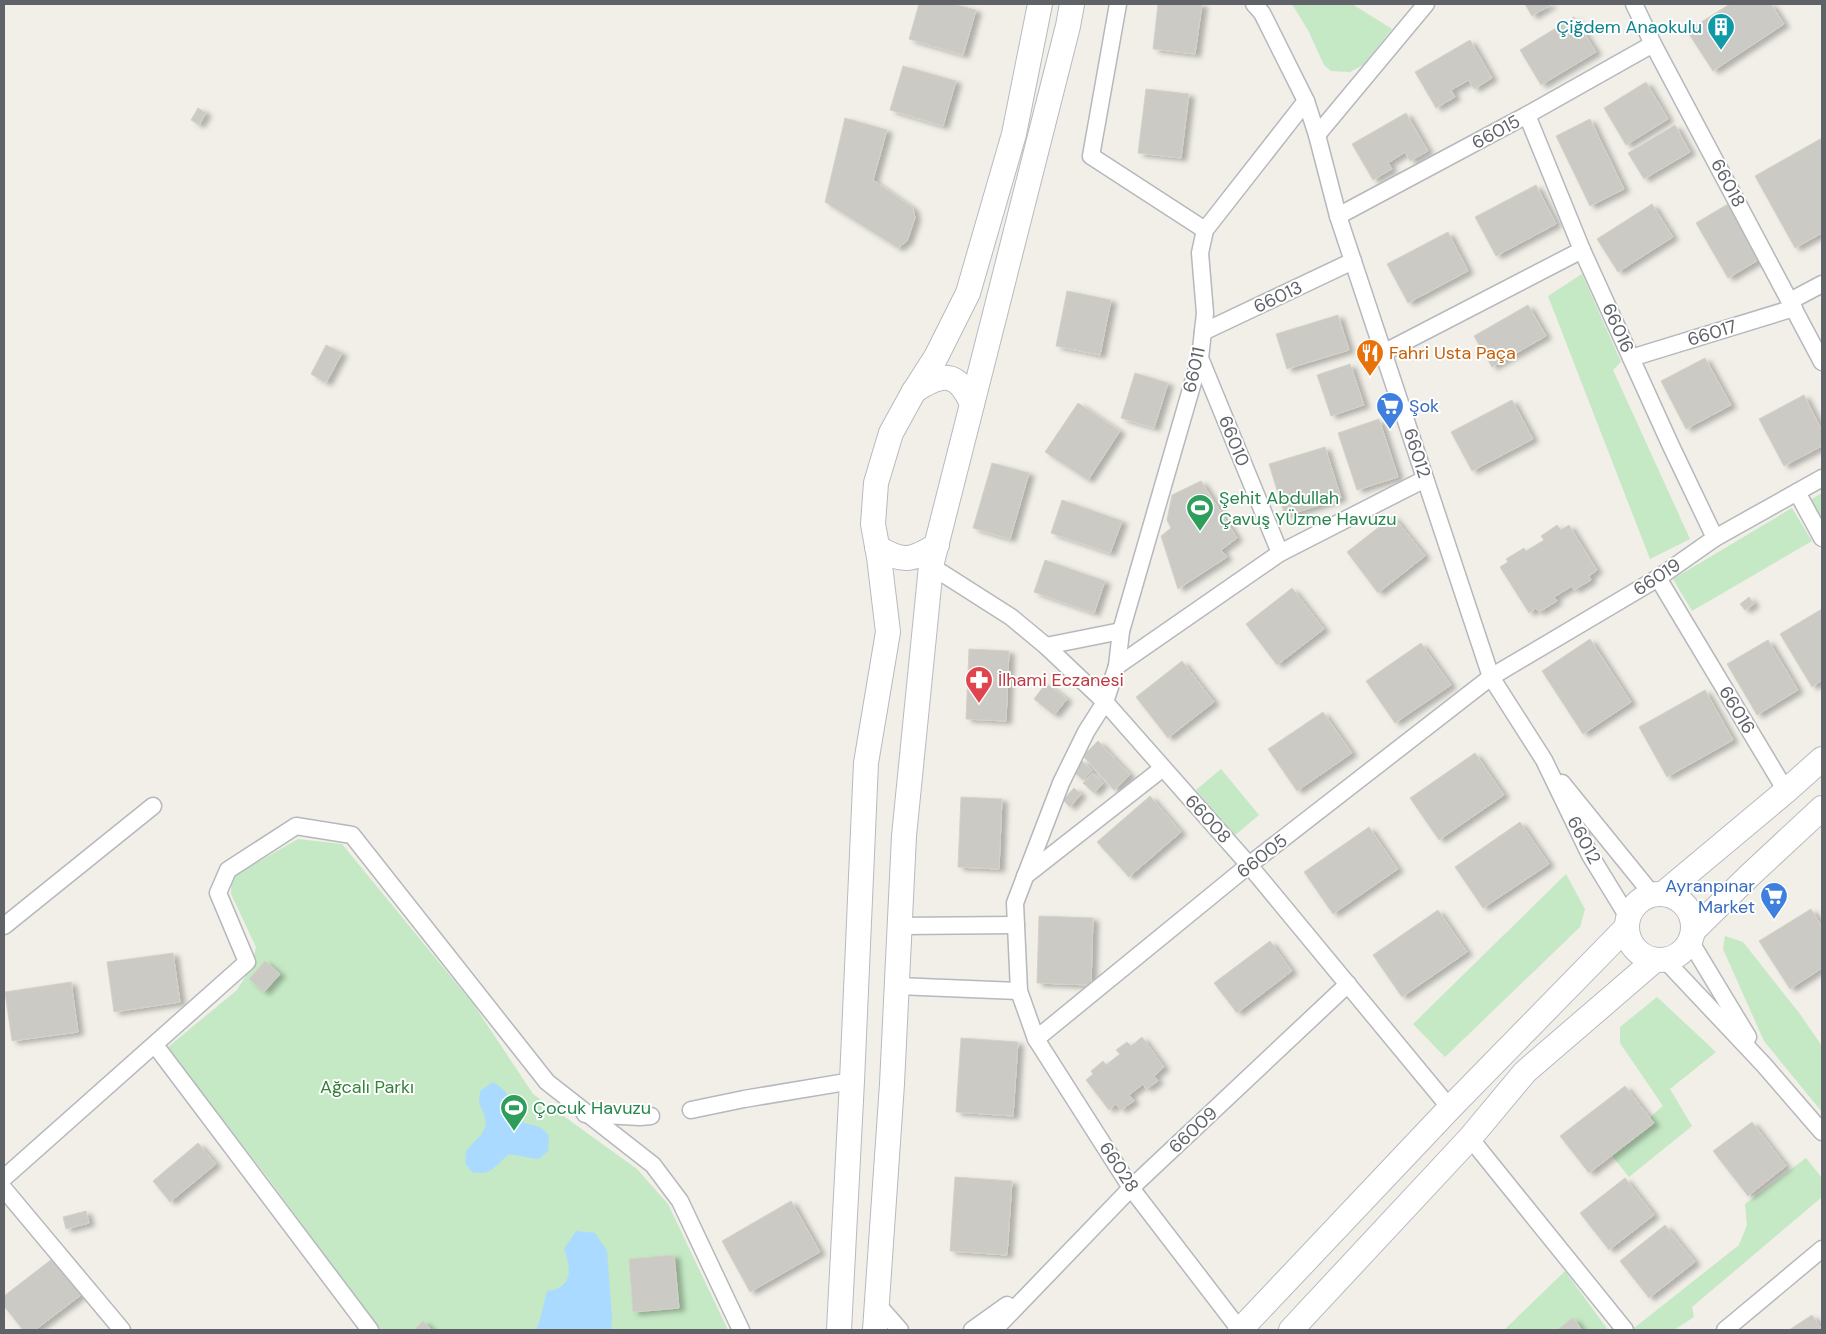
<svg xmlns="http://www.w3.org/2000/svg" width="1826" height="1334" font-family="'DM Sans',sans-serif">
	<defs>
		<filter id="shadow"><feDropShadow dx="5.5" dy="3" stdDeviation="2.5" flood-color="#0004"/></filter>
	</defs>
	<rect width="100%" height="100%" fill="#f1efe8"/>
	<!-- green -->
	<g fill="#c5e8c5">
		<path d="M1292 4H1352L1392 29 1363 65 1350 72 1331 71 1324 65 1309 32Z"/>
		<path d="M1582 274 1621 362 1613 370 1690 539 1650 559 1548 296Z"/>
		<path d="M1822 493V523L1809 501Z"/>
		<path d="M1792 508 1812 541 1692 611 1673 579Z"/>
		<path d="M1221 769 1259 815 1235 835 1196 790Z"/>
		<path d="M298 839 342 844 474 1005 533 1094 637 1169 668 1204 728 1330H380L268 1178 167 1048 237 990 252 966 256 947 231 894 232 877Z"/>
		<path d="M1566 874 1585 909 1580 927 1445 1057 1413 1024Z"/>
		<path d="M1725 936 1743 942 1800 1014 1822 1046V1112L1764 1041 1723 949Z"/>
		<path d="M1657 997 1716 1052 1670 1089 1692 1126 1629 1177 1609 1152 1663 1106 1620 1043V1027Z"/>
		<path d="M1806 1158 1822 1178V1197L1692 1307 1694 1317 1674 1330H1636L1634 1328 1739 1245 1747 1225 1745 1204Z"/>
		<path d="M1565 1271 1608 1330H1504Z"/>
	</g>
	<!-- water -->
	<g fill="#aadaff">
		<path d="M493 1082C518 1097 504 1104 519 1119 524 1125 534 1124 541 1128 544 1130 547 1134 549 1136L548 1151 539 1159C527 1159 519 1154 508 1155 494 1166 492 1176 472 1172L465 1163 466 1151 481 1135 486 1125 485 1116 479 1103 480 1091Z"/>
		<path d="M576 1231 595 1233 607 1251 612 1316 611 1330H536L540 1320 547 1291C574 1288 571 1268 564 1249Z"/>
	</g>
	<!-- building -->
	<g fill="#cccac5" stroke="#d6d1c6" filter="url(#shadow)">
		<path d="M919 4H953L976 10 963 55 909 39Z"/>
		<path d="M1158 4H1202L1195 54 1153 49Z"/>
		<path d="M1525 4H1552L1532 16Z"/>
		<path d="M1730 4H1771L1784 24 1713 71 1687 31Z"/>
		<path d="M1574 17 1596 52 1541 85 1520 50Z"/>
		<path d="M1470 40 1492 78 1474 89 1469 80 1451 90 1455 97 1436 108 1415 72Z"/>
		<path d="M903 66 956 81 943 126 890 110Z"/>
		<path d="M1646 82 1668 119 1626 145 1604 108Z"/>
		<path d="M1146 89 1189 94 1181 158 1138 153Z"/>
		<path d="M198 108 206 113 199 125 191 120Z"/>
		<path d="M1406 113 1428 151 1410 161 1405 152 1388 163 1392 169 1373 180 1352 144Z"/>
		<path d="M845 118 887 130 873 180 913 208 915 218 907 241 898 248 825 202Z"/>
		<path d="M1590 119 1624 189 1590 206 1556 136Z"/>
		<path d="M1675 125 1690 152 1644 179 1628 153Z"/>
		<path d="M1822 138V233L1795 248 1755 176Z"/>
		<path d="M1536 185 1556 224 1496 256 1475 217Z"/>
		<path d="M1733 201 1765 256 1728 278 1696 223Z"/>
		<path d="M1652 204 1673 237 1618 272 1597 239Z"/>
		<path d="M1448 232 1468 271 1408 303 1387 264Z"/>
		<path d="M1067 291 1111 300 1100 355 1056 346Z"/>
		<path d="M1528 305 1546 336 1492 367 1474 336Z"/>
		<path d="M1338 315 1349 350 1287 369 1276 334Z"/>
		<path d="M326 345 342 353 326 383 311 374Z"/>
		<path d="M1705 358 1731 405 1686 429 1661 381Z"/>
		<path d="M1350 364 1364 405 1331 416 1317 375Z"/>
		<path d="M1135 373 1168 383 1154 428 1121 418Z"/>
		<path d="M1804 395 1822 431V446L1784 466 1759 419Z"/>
		<path d="M1512 400 1533 439 1472 471 1451 432Z"/>
		<path d="M1078 403 1120 431 1088 480 1045 452Z"/>
		<path d="M1379 419 1398 477 1357 490 1338 433Z"/>
		<path d="M1325 447 1341 498 1285 516 1269 464Z"/>
		<path d="M992 463 1029 473 1010 539 973 528Z"/>
		<path d="M1201 481 1237 538 1221 550 1227 557 1178 589 1161 536 1171 528 1167 520 1172 495Z"/>
		<path d="M1062 500 1122 521 1110 553 1051 533Z"/>
		<path d="M1393 516 1425 556 1378 593 1347 552Z"/>
		<path d="M1557 525 1561 530 1569 525 1597 570 1589 576 1591 580 1574 590 1572 586 1554 597 1557 601 1539 612 1536 608 1529 613 1500 567 1508 562 1506 559 1524 548 1526 551 1544 540 1541 536Z"/>
		<path d="M1045 560 1105 581 1094 613 1034 592Z"/>
		<path d="M1292 588 1324 629 1277 665 1246 624Z"/>
		<path d="M1749 597 1754 604 1745 610 1740 604Z"/>
		<path d="M1822 609V680L1812 687 1780 634Z"/>
		<path d="M1590 639 1631 702 1583 734 1542 671Z"/>
		<path d="M1768 640 1798 690 1757 715 1727 664Z"/>
		<path d="M1421 643 1451 685 1395 723 1366 681Z"/>
		<path d="M969 649 1009 651 1006 721 966 719Z"/>
		<path d="M1182 661 1214 702 1168 738 1136 697Z"/>
		<path d="M1046 683 1067 699 1054 715 1034 699Z"/>
		<path d="M1705 690 1733 740 1667 777 1639 727Z"/>
		<path d="M1323 712 1352 753 1297 791 1268 749Z"/>
		<path d="M1098 741 1130 775 1114 790 1083 756Z"/>
		<path d="M1475 753 1504 795 1439 840 1410 798Z"/>
		<path d="M1081 760 1092 770 1083 780 1072 770Z"/>
		<path d="M1092 773 1103 783 1094 793 1083 783Z"/>
		<path d="M1074 788 1081 794 1070 807 1063 800Z"/>
		<path d="M1150 796 1181 832 1129 877 1097 842Z"/>
		<path d="M961 797 1002 799 999 869 958 867Z"/>
		<path d="M1520 822 1549 864 1483 908 1455 867Z"/>
		<path d="M1369 827 1398 869 1333 914 1304 872Z"/>
		<path d="M1811 909 1822 927V968L1790 989 1759 941Z"/>
		<path d="M1438 910 1467 952 1402 997 1373 955Z"/>
		<path d="M1039 916 1093 918 1091 985 1037 983Z"/>
		<path d="M1270 941 1292 971 1237 1013 1214 983Z"/>
		<path d="M173 953 180 1002 114 1012 107 962Z"/>
		<path d="M265 961 280 974 264 992 249 979Z"/>
		<path d="M71 982 78 1032 12 1041 5 992Z"/>
		<path d="M1142 1037 1164 1067 1154 1076 1158 1081 1146 1089 1143 1084 1129 1095 1134 1101 1121 1110 1116 1104 1109 1110 1086 1080 1093 1074 1091 1071 1103 1061 1106 1065 1120 1054 1116 1050 1127 1042 1131 1046Z"/>
		<path d="M961 1038 1018 1042 1013 1116 956 1112Z"/>
		<path d="M1625 1086 1654 1123 1589 1173 1560 1136Z"/>
		<path d="M1752 1122 1786 1166 1748 1196 1713 1151Z"/>
		<path d="M198 1143 216 1164 170 1202 153 1181Z"/>
		<path d="M955 1177 1012 1181 1007 1255 950 1251Z"/>
		<path d="M1625 1178 1654 1215 1609 1250 1580 1213Z"/>
		<path d="M791 1201 820 1252 750 1292 722 1241Z"/>
		<path d="M86 1211 89 1223 66 1229 63 1217Z"/>
		<path d="M1665 1225 1695 1262 1649 1298 1620 1261Z"/>
		<path d="M674 1255 679 1308 633 1312 629 1259Z"/>
		<path d="M52 1259 81 1295 35 1330H23L4 1306V1296Z"/>
		<path d="M1812 1315 1822 1330H1789Z"/>
		<path d="M1573 1318 1582 1330H1557Z"/>
		<path d="M423 1321 432 1330H414Z"/>
	</g>
	<g fill="none" stroke-linecap="round" stroke-linejoin="round">
		<defs>
			<g id="street">
				<path d="M1118 4 1091 156 1205 230"/>
				<path d="M1254 4 1262 13 1306 101 1317 135 1338 216 1491 677 1544 760 1590 855 1628 917"/>
				<path d="M1634 4 1653 44 1822 362"/>
				<path d="M1527 115 1582 250 1671 446 1715 538"/>
				<path d="M1317 135 1426 4"/>
				<path d="M1338 216 1527 115 1653 44"/>
				<path d="M1790 301 1822 284"/>
				<path d="M1203 332 1353 261"/>
				<path d="M1383 353 1582 250"/>
				<path d="M1200 358 1280 553"/>
				<path d="M1631 358 1794 308"/>
				<path d="M1797 492 1822 538"/>
				<path d="M931 566 1011 617 1046 646 1105 702 1249 865 1450 1108"/>
				<path d="M1658 578 1786 791"/>
				<path d="M1046 646 1121 631"/>
				<path d="M1117 666 1121 631 1200 358 1205 313 1200 253 1205 230 1306 101"/>
				<path d="M1562 783 1652 894"/>
				<path d="M1025 876 1163 768"/>
				<path d="M4 926 153 806"/>
				<path d="M900 926 1016 925"/>
				<path d="M1690 941 1748 1037"/>
				<path d="M1665 960 1764 1065 1822 1132"/>
				<path d="M897 986 1019 991"/>
				<path d="M1036 1039 1249 865 1491 677 1658 578 1715 538 1822 478"/>
				<path d="M155 1045 370 1330"/>
				<path d="M691 1110 744 1099 852 1081"/>
				<path d="M585 1114 640 1117 651 1116"/>
				<path d="M1470 1138 1625 1330"/>
				<path d="M4 1178 247 962 218 893 228 870 296 826 352 835 547 1082 653 1165 680 1201 741 1330"/>
				<path d="M4 1189 122 1330"/>
				<path d="M878 1305 900 1330"/>
				<path d="M972 1330 1007 1305"/>
				<path d="M994 1330 1131 1188 1348 984"/>
				<path d="M1240 1330 1131 1188 1036 1039 1019 991 1015 903 1061 783 1086 732 1105 702 1117 666 1280 553 1425 479"/>
				<path d="M1725 1330 1822 1249"/>
			</g>
			<g id="secondary">
				<path d="M914 391C942 373 957 370 972 404"/>
				<path d="M877 547C903 563 911 561 937 545"/>
				<path d="M1664 893 1786 791 1822 759"/>
				<circle cx="1660" cy="927" r="33"/>
				<path d="M1693 931 1750 875 1822 808"/>
				<path d="M839 1330 852 1081 866 763 888 632 879 557 873 524 876 483 891 433 913 393 936 357 968 293 1014 134 1040 4"/>
				<path d="M875 1330 892 1084 904 836 931 566 1068 26 1072 4"/>
				<path d="M1240 1330 1450 1108 1626 928"/>
				<path d="M1291 1330 1470 1138 1525 1072 1655 960"/>
			</g>
		</defs>
		<!-- street casing -->
		<use href="#street" stroke="#b5b8bc" stroke-width="19"/>
		<!-- secondary casing -->
		<use href="#secondary" stroke="#b6babf" stroke-width="26"/>
		<!-- street -->
		<use href="#street" stroke="#fff" stroke-width="16"/>
		<!-- secondary -->
		<use href="#secondary" stroke="#fff" stroke-width="24"/>
	</g>
	<!-- icons -->
	<defs>
		<symbol id="building-pin" viewBox="-11 -11 22 30"><path d="M0 17L-7.5 6A9.5 9.5 0 1 1 7.5 6Z" fill="#0f9aa8" stroke="#fff"/><path d="M-4-6H4V6H1V3H-1V6H-4ZM-2.5-4.3h1.7v1.8h-1.7ZM.8-4.3h1.7v1.8H.8ZM-2.5-1h1.7V.8h-1.7ZM.8-1h1.7V.8H.8Z" fill="#fff"/></symbol>
		<symbol id="restaurant-pin" viewBox="-11 -11 22 30"><path d="M0 17L-7.5 6A9.5 9.5 0 1 1 7.5 6Z" fill="#e8710a" stroke="#fff"/><path d="M-5-6h1v4h1v-4h1v4h1v-4h1v5L-1.5 .5V6h-2V.5L-5-1ZM5-6V6H3V1.5H1.5Q1.5-4 5-6Z" fill="#fff"/></symbol>
		<symbol id="supermarket-pin" viewBox="-11 -11 22 30"><path d="M0 17L-7.5 6A9.5 9.5 0 1 1 7.5 6Z" fill="#3f7fe0" stroke="#fff"/><path d="M-6-5.5h2.5l.6 2H6L4.5 2H-2.5L-4.4-4H-6ZM-1.5 3.2a1.3 1.3 0 1 0 .1 0ZM3 3.2a1.3 1.3 0 1 0 .1 0Z" fill="#fff"/></symbol>
		<symbol id="stadium-pin" viewBox="-11 -11 22 30"><path d="M0 17L-7.5 6A9.5 9.5 0 1 1 7.5 6Z" fill="#2e9e5b" stroke="#fff"/><path d="M0-5a6.5 5 0 1 0 0 10a6.5 5 0 1 0 0-10ZM-3.5-1.8h7v3.6h-7Z" fill="#fff"/></symbol>
		<symbol id="pharmacy-pin" viewBox="-11 -11 22 30"><path d="M0 17L-7.5 6A9.5 9.5 0 1 1 7.5 6Z" fill="#e0444e" stroke="#fff"/><path d="M-2-6h4v4h4v4h-4v4h-4v-4h-4v-4h4Z" fill="#fff"/></symbol>
	</defs>
	<g fill-rule="evenodd">
		<use href="#building-pin" x="1705" y="11" width="32" height="43"/>
		<use href="#restaurant-pin" x="1354" y="337" width="32" height="43"/>
		<use href="#supermarket-pin" x="1374" y="390" width="32" height="43"/>
		<use href="#stadium-pin" x="1184" y="492" width="32" height="43"/>
		<use href="#pharmacy-pin" x="963" y="664" width="32" height="43"/>
		<use href="#supermarket-pin" x="1758" y="880" width="32" height="43"/>
		<use href="#stadium-pin" x="498" y="1092" width="32" height="43"/>
	</g>
	<g text-anchor="middle" stroke-width="4" stroke-linejoin="round" paint-order="stroke">
		<!-- culture labels -->
		<g font-size="18" fill="#0d838f" stroke="#fff" text-anchor="end">
			<text x="1702" y="33">Çiğdem Anaokulu</text>
		</g>
		<!-- street labels -->
		<g font-size="18" fill="#5f6368" stroke="#fff">
			<text transform="translate(1496 132) rotate(-28)" y="6">66015</text>
			<text transform="translate(1728 183) rotate(62)" y="6">66018</text>
			<text transform="translate(1278 297) rotate(-25)" y="6">66013</text>
			<text transform="translate(1618 328) rotate(66)" y="6">66016</text>
			<text transform="translate(1712 333) rotate(-17)" y="6">66017</text>
			<text transform="translate(1194 370) rotate(-77)" y="6">66011</text>
			<text transform="translate(1234 441) rotate(68)" y="6">66010</text>
			<text transform="translate(1417 453) rotate(72)" y="6">66012</text>
			<text transform="translate(1657 577) rotate(-33)" y="6">66019</text>
			<text transform="translate(1737 710) rotate(59)" y="6">66016</text>
			<text transform="translate(1208 819) rotate(48)" y="6">66008</text>
			<text transform="translate(1584 840) rotate(62)" y="6">66012</text>
			<text transform="translate(1262 856) rotate(-38)" y="6">66005</text>
			<text transform="translate(1193 1130) rotate(-43)" y="6">66009</text>
			<text transform="translate(1119 1167) rotate(57)" y="6">66028</text>
		</g>
		<!-- food labels -->
		<g font-size="18" fill="#c56008" stroke="#fff" text-anchor="start">
			<text x="1389" y="359">Fahri Usta Paça</text>
		</g>
		<!-- shop labels -->
		<g font-size="18" fill="#366cbe" stroke="#fff" text-anchor="start">
			<text x="1409" y="412">Şok</text>
			<text x="1755" y="892" text-anchor="end">Ayranpınar<tspan x="1755" dy="21">Market</tspan></text>
		</g>
		<!-- leisure labels -->
		<g font-size="18" fill="#27864d" stroke="#fff" text-anchor="start">
			<text x="1219" y="504">Şehit Abdullah<tspan x="1219" dy="21">Çavuş YÜzme Havuzu</tspan></text>
			<text x="533" y="1114">Çocuk Havuzu</text>
		</g>
		<!-- health labels -->
		<g font-size="18" fill="#be3a42" stroke="#fff" text-anchor="start">
			<text x="998" y="686">İlhami Eczanesi</text>
		</g>
		<!-- park labels -->
		<g font-size="18" fill="#348238" stroke="#fff">
			<text x="367" y="1093">Ağcalı Parkı</text>
		</g>
	</g>
	<!-- border -->
	<rect width="1826" height="1334" fill="none" stroke="#5f6368" stroke-width="10"/>
</svg>
